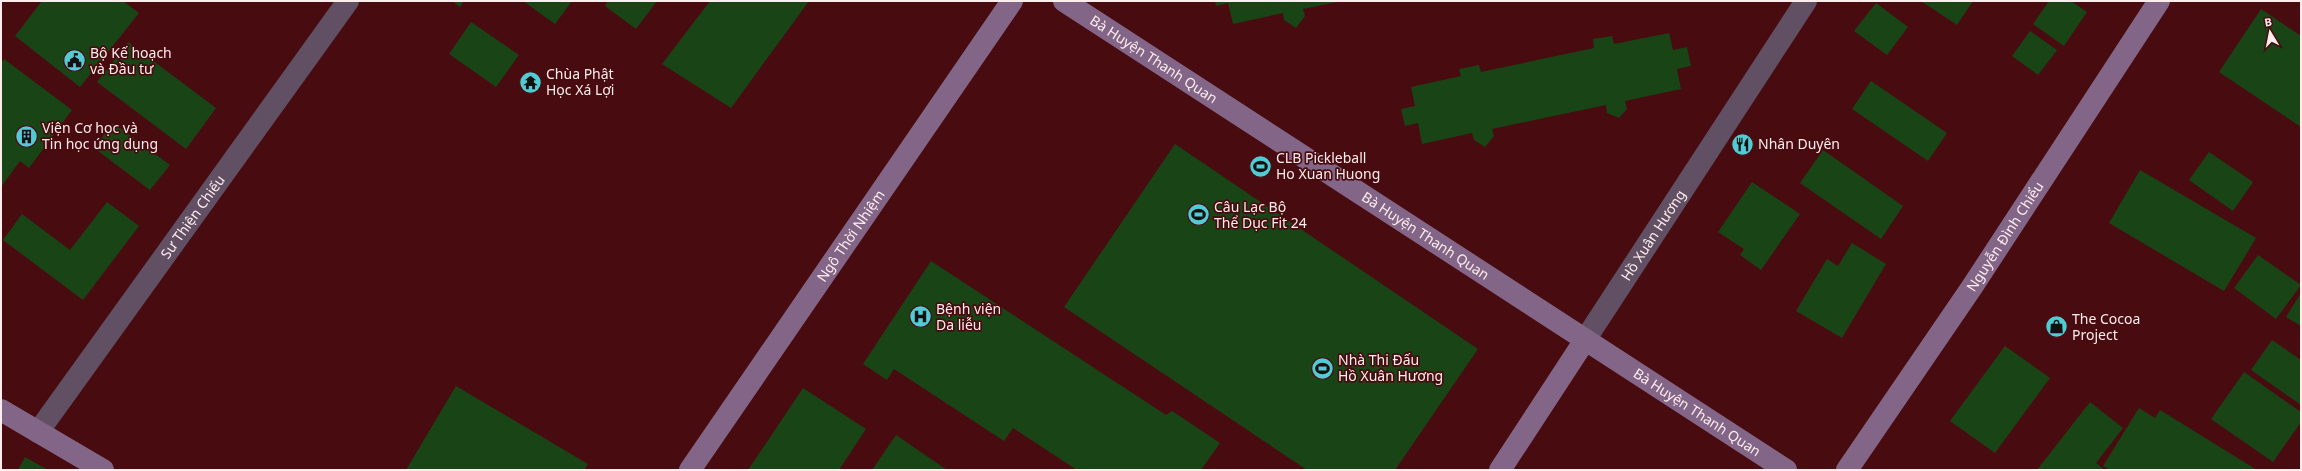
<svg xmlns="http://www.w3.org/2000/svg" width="2302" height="471" font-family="'Noto Sans',sans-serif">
	<rect width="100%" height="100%" fill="#480b10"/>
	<!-- building -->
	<g fill="#194516">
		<path d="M42 1H123L139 13 80 87 15 36Z"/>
		<path d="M452 1H464L460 7Z"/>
		<path d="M523 1H572L555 24Z"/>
		<path d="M608 1H657L636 29 605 6Z"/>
		<path d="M710 1H809L731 108 662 64Z"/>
		<path d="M1215 1H1337V2L1303 9 1305 16 1296 28 1284 20 1283 13 1233 24 1228 3 1216 6Z"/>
		<path d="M1921 1H1973L1957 25Z"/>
		<path d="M2049 1H2071L2087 12 2064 46 2033 24Z"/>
		<path d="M1876 3 1908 27 1887 55 1854 31Z"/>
		<path d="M2261 9 2301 36V127L2219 72Z"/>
		<path d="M471 22 519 55 496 87 449 54Z"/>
		<path d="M2030 31 2057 50 2038 75 2012 56Z"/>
		<path d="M1669 33 1673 50 1687 47 1691 66 1677 69 1681 89 1625 101 1627 109 1619 118 1607 113 1606 105 1492 129 1494 136 1485 147 1474 140 1472 133 1422 144 1418 123 1405 126 1401 109 1415 106 1411 87 1461 76 1459 69 1479 65 1481 72 1594 48 1593 39 1612 36 1614 44Z"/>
		<path d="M128 42 216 108 186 149 97 82Z"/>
		<path d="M4 59 72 110 29 168 20 161 1 187V63Z"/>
		<path d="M1871 81 1947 133 1928 161 1852 109Z"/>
		<path d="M113 123 170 165 150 190 94 148Z"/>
		<path d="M1175 144 1478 349 1395 470H1307L1064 307Z"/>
		<path d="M1823 150 1903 206 1881 239 1800 183Z"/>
		<path d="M2209 152 2253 182 2233 211 2189 180Z"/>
		<path d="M2140 170 2256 238 2224 291 2109 223Z"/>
		<path d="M1752 182 1800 214 1761 270 1740 255 1744 249 1718 232Z"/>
		<path d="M107 202 139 226 83 300 3 240 22 214 70 250Z"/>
		<path d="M1852 243 1886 264 1842 338 1796 311 1827 259 1838 266Z"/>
		<path d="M2258 255 2301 285 2276 319 2234 288Z"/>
		<path d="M931 261 1166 415 1172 411 1220 443 1201 470H1077L1013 428 1004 441 894 369 887 380 863 364Z"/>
		<path d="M2301 293V326L2286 317Z"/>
		<path d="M2272 340 2301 360V405L2251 370Z"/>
		<path d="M2005 346 2050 378 1995 453 1950 421Z"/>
		<path d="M2244 372 2301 412V422L2273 462 2211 419Z"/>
		<path d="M456 386 588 464 584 470H406Z"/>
		<path d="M803 388 866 429 839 470H748Z"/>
		<path d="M2090 402 2123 428 2096 463 2105 470H2037Z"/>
		<path d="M2139 408 2155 418 2160 410 2257 470H2110L2103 466Z"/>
		<path d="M896 435 947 470H872Z"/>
		<path d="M25 457 48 470H18Z"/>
	</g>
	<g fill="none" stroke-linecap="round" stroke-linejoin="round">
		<!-- street -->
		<g stroke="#614f64" stroke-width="22">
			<path id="s1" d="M1585 340 1806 1"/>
			<path id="s2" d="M38 432 348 1"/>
		</g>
		<!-- secondary -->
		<g stroke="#836687" stroke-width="22">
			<path id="s3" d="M1064 1 1786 470"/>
			<path d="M1 410 103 470"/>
			<path id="s4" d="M690 470 1012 1"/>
			<path d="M1500 470 1585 340"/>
			<path id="s5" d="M1847 470 1972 287 2159 1"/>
		</g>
	</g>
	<!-- icons -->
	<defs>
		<symbol id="civic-disc" viewBox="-11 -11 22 22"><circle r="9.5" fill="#51ccd5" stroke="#480b10"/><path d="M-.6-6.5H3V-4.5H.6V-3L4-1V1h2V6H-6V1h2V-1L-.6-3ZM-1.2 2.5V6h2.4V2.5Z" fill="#111"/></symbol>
		<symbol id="temple-disc" viewBox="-11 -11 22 22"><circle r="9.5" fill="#51ccd5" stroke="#480b10"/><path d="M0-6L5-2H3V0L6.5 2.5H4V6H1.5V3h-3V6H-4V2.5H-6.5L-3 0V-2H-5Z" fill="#111"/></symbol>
		<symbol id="building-disc" viewBox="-11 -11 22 22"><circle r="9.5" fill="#51ccd5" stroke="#480b10"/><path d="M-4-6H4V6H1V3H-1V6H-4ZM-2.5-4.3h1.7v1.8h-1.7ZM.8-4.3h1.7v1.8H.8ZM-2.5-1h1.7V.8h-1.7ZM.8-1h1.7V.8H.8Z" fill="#111"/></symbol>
		<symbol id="restaurant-disc" viewBox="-11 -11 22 22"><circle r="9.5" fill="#51ccd5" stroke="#480b10"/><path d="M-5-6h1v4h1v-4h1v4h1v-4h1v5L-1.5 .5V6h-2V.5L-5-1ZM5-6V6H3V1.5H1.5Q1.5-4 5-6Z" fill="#111"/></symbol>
		<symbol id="stadium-disc" viewBox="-11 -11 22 22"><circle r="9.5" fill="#51ccd5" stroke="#480b10"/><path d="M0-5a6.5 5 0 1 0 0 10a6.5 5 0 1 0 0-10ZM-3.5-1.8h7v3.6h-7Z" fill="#111"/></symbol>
		<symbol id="hospital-disc" viewBox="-11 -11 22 22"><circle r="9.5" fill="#51ccd5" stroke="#480b10"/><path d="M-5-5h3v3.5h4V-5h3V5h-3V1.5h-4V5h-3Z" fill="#111"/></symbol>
		<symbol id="shop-disc" viewBox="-11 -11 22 22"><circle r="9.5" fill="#51ccd5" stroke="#480b10"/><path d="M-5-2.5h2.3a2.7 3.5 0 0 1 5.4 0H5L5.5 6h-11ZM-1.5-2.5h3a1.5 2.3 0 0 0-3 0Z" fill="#111"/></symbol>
	</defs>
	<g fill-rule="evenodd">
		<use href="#civic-disc" x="62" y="48" width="25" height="25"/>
		<use href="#temple-disc" x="518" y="70" width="25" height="25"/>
		<use href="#building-disc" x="14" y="124" width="25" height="25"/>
		<use href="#restaurant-disc" x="1730" y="132" width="25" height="25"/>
		<use href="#stadium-disc" x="1248" y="154" width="25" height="25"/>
		<use href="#stadium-disc" x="1186" y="202" width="25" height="25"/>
		<use href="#hospital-disc" x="908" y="304" width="25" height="25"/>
		<use href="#shop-disc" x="2044" y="314" width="25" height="25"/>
		<use href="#stadium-disc" x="1310" y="356" width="25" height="25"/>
	</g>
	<g text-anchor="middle" stroke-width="3.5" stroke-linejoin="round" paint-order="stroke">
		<!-- poi labels -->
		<g font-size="14" fill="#fdedec" stroke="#480b10" text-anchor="start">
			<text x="90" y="58">Bộ Kế hoạch<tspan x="90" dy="16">và Đầu tư</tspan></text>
			<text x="546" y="79">Chùa Phật<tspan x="546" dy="16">Học Xá Lợi</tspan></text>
			<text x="42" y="133">Viện Cơ học và<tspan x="42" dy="16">Tin học ứng dụng</tspan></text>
			<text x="1758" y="149">Nhân Duyên</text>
			<text x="1276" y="163">CLB Pickleball<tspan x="1276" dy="16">Ho Xuan Huong</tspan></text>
			<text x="1214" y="212">Câu Lạc Bộ<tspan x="1214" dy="16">Thể Dục Fit 24</tspan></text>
			<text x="936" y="314">Bệnh viện<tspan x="936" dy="16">Da liễu</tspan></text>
			<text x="2072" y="324">The Cocoa<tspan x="2072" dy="16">Project</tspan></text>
			<text x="1338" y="365">Nhà Thi Đấu<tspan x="1338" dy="16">Hồ Xuân Hương</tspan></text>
		</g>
		<!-- street labels -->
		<g font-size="14" fill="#fdedec" stroke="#480b10">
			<text dy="5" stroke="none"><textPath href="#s3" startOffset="107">Bà Huyện Thanh Quan</textPath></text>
			<text dy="5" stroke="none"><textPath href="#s2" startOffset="265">Sư Thiện Chiếu</textPath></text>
			<text dy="5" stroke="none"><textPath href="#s3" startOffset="431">Bà Huyện Thanh Quan</textPath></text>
			<text dy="5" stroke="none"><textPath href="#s4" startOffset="284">Ngô Thời Nhiệm</textPath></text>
			<text dy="5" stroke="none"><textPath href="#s1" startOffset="125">Hồ Xuân Hương</textPath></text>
			<text dy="5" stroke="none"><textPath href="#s5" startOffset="282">Nguyễn Đình Chiểu</textPath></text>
			<text dy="5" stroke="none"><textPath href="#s3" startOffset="755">Bà Huyện Thanh Quan</textPath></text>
		</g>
	</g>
	<!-- border -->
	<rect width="2302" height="471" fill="none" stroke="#fdedec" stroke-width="4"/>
	<!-- north arrow -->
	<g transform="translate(2270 32) rotate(350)" stroke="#480b10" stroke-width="3" paint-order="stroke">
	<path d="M0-3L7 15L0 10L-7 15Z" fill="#fdedec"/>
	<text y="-6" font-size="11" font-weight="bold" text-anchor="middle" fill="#fdedec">B</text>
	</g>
</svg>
